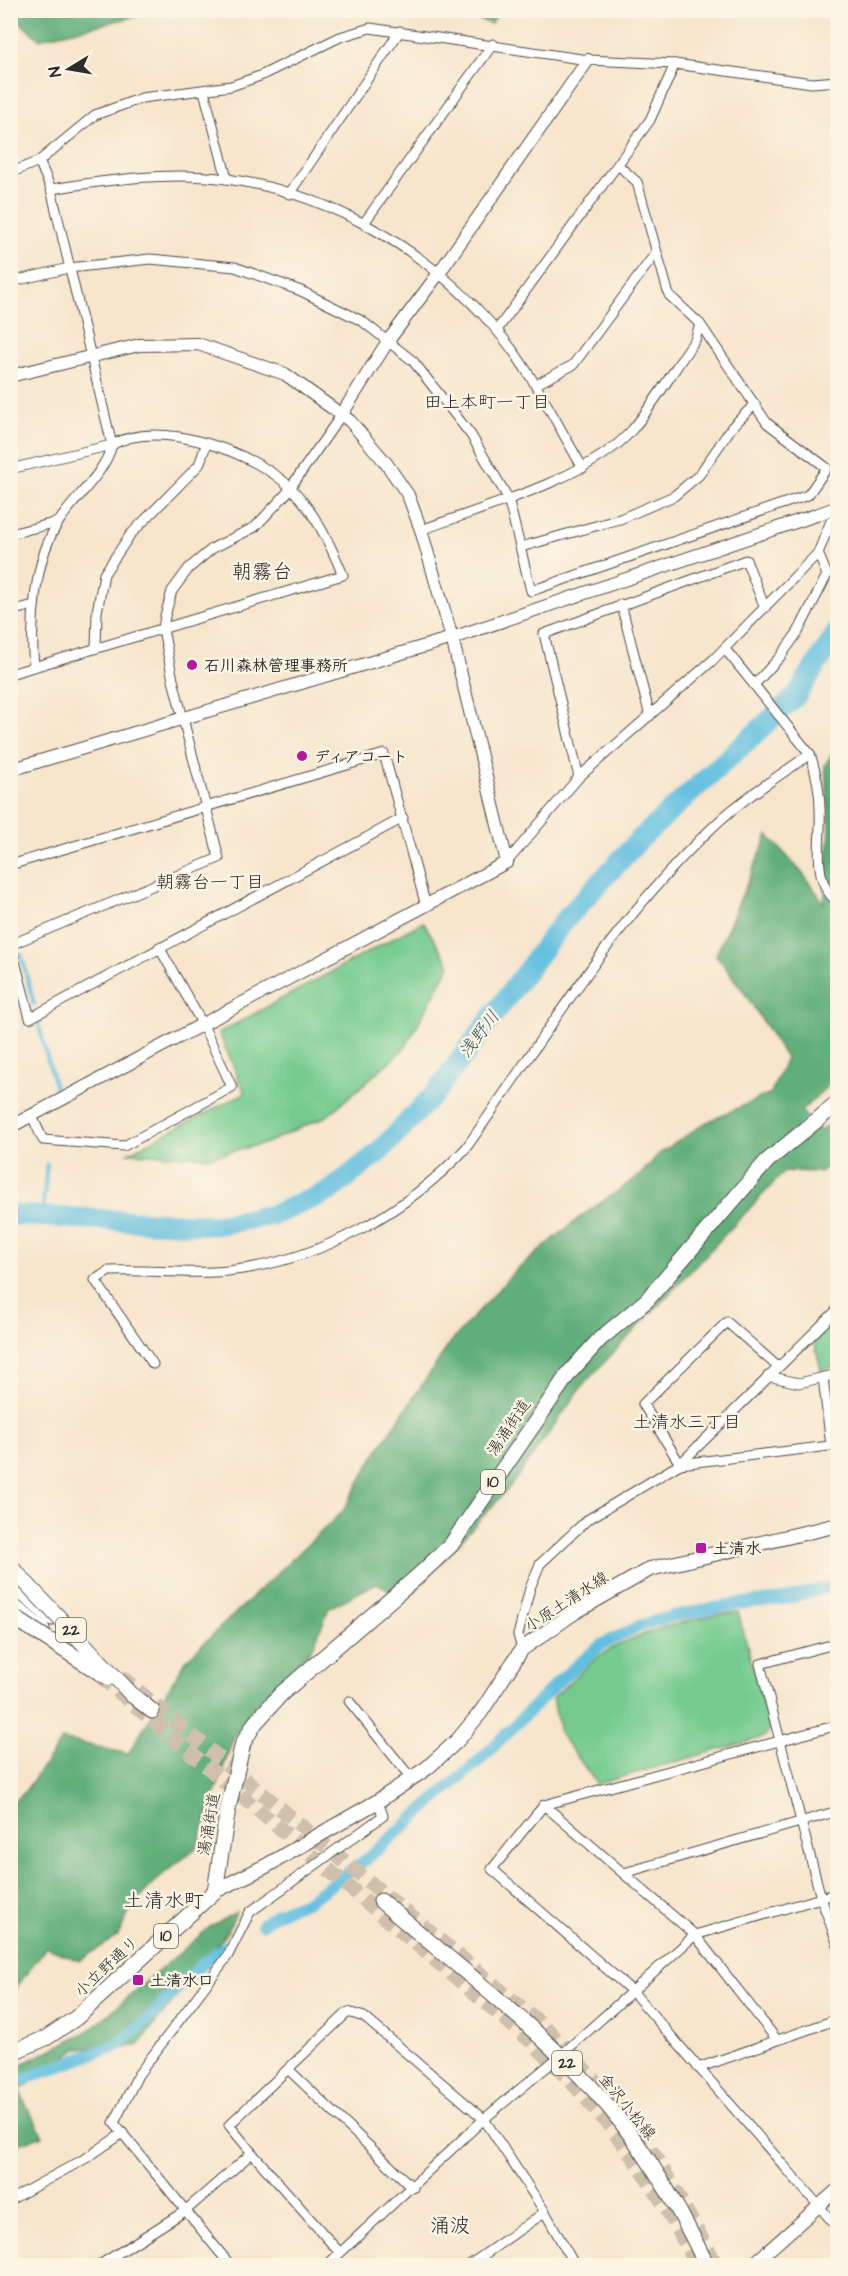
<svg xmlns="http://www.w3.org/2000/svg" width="848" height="2276" font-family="'Architects Daughter','Klee One',sans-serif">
	<rect width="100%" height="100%" fill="#fcf5e5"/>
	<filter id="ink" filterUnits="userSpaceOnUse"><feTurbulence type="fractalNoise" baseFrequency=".0167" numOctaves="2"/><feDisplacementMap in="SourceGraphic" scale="12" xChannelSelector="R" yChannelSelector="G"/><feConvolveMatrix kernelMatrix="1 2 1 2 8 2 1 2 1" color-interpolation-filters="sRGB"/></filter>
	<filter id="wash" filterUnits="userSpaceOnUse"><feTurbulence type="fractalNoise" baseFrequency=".008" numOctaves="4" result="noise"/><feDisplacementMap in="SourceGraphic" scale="24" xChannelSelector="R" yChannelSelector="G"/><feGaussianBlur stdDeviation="1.35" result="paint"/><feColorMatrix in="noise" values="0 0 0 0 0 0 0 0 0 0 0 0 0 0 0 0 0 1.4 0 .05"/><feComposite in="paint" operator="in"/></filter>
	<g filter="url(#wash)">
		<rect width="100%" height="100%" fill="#f7e5cc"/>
		<!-- green -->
		<g fill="#75cb8f" stroke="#507b5d" stroke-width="1.5">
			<path d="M423 922 450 965 405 1048 327 1116 266 1143 209 1157 128 1153 245 1093 219 1033Z"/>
			<path d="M837 1318V1366L821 1370 814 1340Z"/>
			<path d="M738 1612 770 1730 764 1737 597 1784 560 1734 553 1698C568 1684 582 1669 598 1657 633 1632 696 1617 738 1612Z"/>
		</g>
		<!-- forest -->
		<g fill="#60af7a" stroke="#466d52" stroke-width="1.5">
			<path d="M11 10H160V11L39 39 11 15Z"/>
			<path d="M457 11H500L491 24Z"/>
			<path d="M837 746V1077L801 1111 819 1131 837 1118V1158L821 1172 785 1171 583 1385 513 1483 407 1600 377 1583 329 1608 313 1647 256 1704 234 1736 197 1847 161 1876 132 1905 118 1936 79 1961 46 1947 11 1995 10 1804 23 1794 63 1739 128 1754 187 1659 343 1511 376 1453 451 1342 513 1273 580 1217 639 1176 659 1154 705 1123 771 1093 786 1058 744 992 716 955 768 835 803 874 824 903 830 828 825 765Z"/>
			<path d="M236 1912 228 1931 138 2046 77 2049 19 2091 43 2136 11 2146V2070L90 2030 211 1926Z"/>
		</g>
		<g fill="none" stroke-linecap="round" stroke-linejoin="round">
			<!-- stream -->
			<g stroke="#62bfe0" stroke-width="4">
				<path d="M10 913 15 932"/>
				<path d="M21 954 34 1004"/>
				<path d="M38 1022 55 1087"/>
				<path d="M42 1215 47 1164"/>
			</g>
			<!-- canal -->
			<g stroke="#62bfe0" stroke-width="12">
				<path d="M262 1924 278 1913 308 1901 367 1859 481 1759 562 1678 601 1645 639 1626 673 1616 736 1604 784 1599 838 1585"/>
				<path d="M118 2044C158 2016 184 1973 225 1947"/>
				<path d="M10 2084 115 2046"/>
			</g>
			<!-- river -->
			<path stroke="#62bfe0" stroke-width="21" d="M10 1215 215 1225 273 1215 330 1191 379 1152 437 1091 563 922 640 839 796 696 838 631"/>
		</g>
	</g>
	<g filter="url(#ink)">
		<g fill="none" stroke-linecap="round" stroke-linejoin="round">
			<!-- primary-tunnel -->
			<g stroke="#cec0ac" stroke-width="15" stroke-dasharray="15 8" stroke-linecap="butt">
				<path d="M100 1676 532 2042C605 2112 652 2175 697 2266"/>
				<path d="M120 1676 546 2028 621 2109 657 2159 717 2266"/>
			</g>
			<defs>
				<g id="minor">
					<path d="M204 91 227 179"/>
					<path d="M10 173 39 161 95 115 142 98 231 86 260 76 340 37 370 28 588 60 675 64 812 83 838 81"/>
					<path d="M51 189C109 180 169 171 227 179 329 193 426 249 493 326 530 367 554 420 583 468"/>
					<path d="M289 194 400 31"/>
					<path d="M364 223 493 44"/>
					<path d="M10 282 69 268 150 259 235 267 301 291 362 321 413 361 471 435 508 498 531 591 808 495 827 468 767 423 700 324 669 295 637 182 618 165"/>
					<path d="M497 330 650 120 675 64"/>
					<path d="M535 385 573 365 655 254"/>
					<path d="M10 469 112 445C158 417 257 453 292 489 316 514 330 544 343 575L10 674"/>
					<path d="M421 530C481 508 591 478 632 430 655 403 674 369 695 340L700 324"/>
					<path d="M10 534 58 522"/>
					<path d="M521 547 620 519 674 496 699 475 732 427 755 404"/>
					<path d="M621 604 650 716"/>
					<path d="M10 611 34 605"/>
					<path d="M96 647 97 612 104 574 130 535 199 465 206 445"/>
					<path d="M725 649 810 754C816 772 820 790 820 809 822 838 810 882 838 902"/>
					<path d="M34 667C30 623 34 557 60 520 77 495 104 474 112 445L51 189 39 161"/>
					<path d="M754 685 780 657 798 632 827 575 818 553"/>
					<path d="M579 777 544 634 746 560 765 608"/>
					<path d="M507 862 579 777 713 660 818 553 837 506"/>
					<path d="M10 865 384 754 426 906"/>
					<path d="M10 943 30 1018 403 818"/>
					<path d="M10 945 219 858 173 680 163 629 165 616 172 591 189 568 213 548 255 527 286 494 342 414"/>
					<path d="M32 1116 43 1140 124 1146 232 1087 203 1025 159 947"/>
					<path d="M153 1364 95 1280 109 1271C149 1269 188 1275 228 1271 318 1261 405 1214 466 1148 545 1037 615 918 715 825 743 798 778 777 810 754"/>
					<path d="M768 1376 799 1383 838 1374"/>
					<path d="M823 1377 831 1446"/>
					<path d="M680 1464 643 1404 727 1322 778 1367"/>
					<path d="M680 1464 838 1445"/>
					<path d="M838 1643 760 1664 821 1898 838 1945"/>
					<path d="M522 1649 518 1635 530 1588 540 1564 587 1520 680 1464 838 1309"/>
					<path d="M349 1701 411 1778"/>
					<path d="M838 1725 544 1805 492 1869 632 1991 838 2228"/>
					<path d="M544 1805 695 1935 777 2040"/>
					<path d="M624 1873 838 1811"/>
					<path d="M698 2068 838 2019"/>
					<path d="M289 2070 413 2188"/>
					<path d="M252 2153 340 2253"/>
					<path d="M10 2200 88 2157 123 2133"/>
					<path d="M98 2266 185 2211 252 2153 229 2125 348 2012 364 2017 484 2119 545 2212 575 2266"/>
					<path d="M231 2266 114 2123 138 2075 227 1957 250 1912 383 1816 378 1801"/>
					<path d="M326 2266 484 2119 560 2056 695 1935 838 1893"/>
					<path d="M468 2266 545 2212"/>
				</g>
				<g id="tertiary">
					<path d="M10 376 139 345 198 344 285 374 350 421 386 463 408 495 421 530 452 638 816 515"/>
					<path d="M342 414 388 341 439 273 588 60"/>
					<path d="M10 770 452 638 507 862 10 1127"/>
					<path d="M751 2266 838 2189"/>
				</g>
				<path id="secondary" d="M215 1891 266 1866 378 1801 427 1768 457 1741 481 1712 522 1649 575 1612 650 1569 838 1525"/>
				<g id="primary">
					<path d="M10 1583 52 1618"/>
					<path d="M10 1604 42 1629"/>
					<path d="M132 1695 152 1711"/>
					<path d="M381 1901C452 1962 529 2020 593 2089 641 2140 677 2203 707 2266"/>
					<path d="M10 2053 46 2038 76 2018 215 1891 228 1808 243 1743 255 1723 281 1694 418 1576 451 1545 569 1373 600 1339 647 1300 767 1161 838 1103"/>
				</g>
			</defs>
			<!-- minor casing -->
			<use href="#minor" stroke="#4a4743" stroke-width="11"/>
			<!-- tertiary casing -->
			<use href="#tertiary" stroke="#4a4743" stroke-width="14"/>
			<!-- secondary casing -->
			<use href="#secondary" stroke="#4a4743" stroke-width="16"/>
			<!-- primary casing -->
			<use href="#primary" stroke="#4a4743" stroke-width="17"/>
			<!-- minor -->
			<use href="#minor" stroke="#fff" stroke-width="9"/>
			<!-- tertiary -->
			<use href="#tertiary" stroke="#fff" stroke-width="12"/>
			<!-- secondary -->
			<use href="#secondary" stroke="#fff" stroke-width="14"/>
			<!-- primary -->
			<use href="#primary" stroke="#fff" stroke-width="15"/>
			<defs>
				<path id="tertiary-bridge" d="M816 515 838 507"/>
				<g id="primary-bridge">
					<path d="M10 1566 132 1695"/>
					<path d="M10 1615 108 1678"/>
				</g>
			</defs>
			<!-- tertiary-bridge casing -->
			<use href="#tertiary-bridge" stroke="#4a4743" stroke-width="14" stroke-linecap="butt"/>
			<!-- primary-bridge casing -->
			<use href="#primary-bridge" stroke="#4a4743" stroke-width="17" stroke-linecap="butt"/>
			<!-- tertiary-bridge -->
			<use href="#tertiary-bridge" stroke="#fff" stroke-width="12"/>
			<!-- primary-bridge -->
			<use href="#primary-bridge" stroke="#fff" stroke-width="15"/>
		</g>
	</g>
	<!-- markers -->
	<g fill="#b5179e" stroke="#fcf5e5" stroke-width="2">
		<circle cx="192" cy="665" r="6"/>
		<circle cx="302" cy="756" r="6"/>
		<rect x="695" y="1542" width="12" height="12" rx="3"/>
		<rect x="132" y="1974" width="12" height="12" rx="3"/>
	</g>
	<g text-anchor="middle" stroke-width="5" stroke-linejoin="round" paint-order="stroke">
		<!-- shield labels -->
		<g fill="#fcf5e5" stroke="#6a6863" stroke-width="1.5">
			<rect x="481" y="1470" width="24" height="24" rx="4.5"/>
			<rect x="56" y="1618" width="30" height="24" rx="4.5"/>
			<rect x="154" y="1924" width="24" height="24" rx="4.5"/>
			<rect x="552" y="2051" width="30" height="24" rx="4.5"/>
		</g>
		<g font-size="15" font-weight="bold" fill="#2b2b2b">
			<text x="493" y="1487">10</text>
			<text x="71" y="1635">22</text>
			<text x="166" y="1941">10</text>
			<text x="567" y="2068">22</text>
		</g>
		<!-- poi labels -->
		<g font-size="16" font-weight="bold" fill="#2b2b2b" stroke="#fcf5e5" text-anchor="start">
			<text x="204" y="671">石川森林管理事務所</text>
			<text x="314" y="762">ディアコート</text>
			<text x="713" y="1554">土清水</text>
			<text x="150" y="1986">土清水口</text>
		</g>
		<!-- street labels -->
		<g font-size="16" fill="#2b2b2b" stroke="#fcf5e5">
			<text transform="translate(508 1427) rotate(-56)" y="6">湯涌街道</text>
			<text transform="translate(566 1601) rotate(-33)" y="6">小原土清水線</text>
			<text transform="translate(208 1824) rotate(-80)" y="6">湯涌街道</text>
			<text transform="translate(106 1966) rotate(-43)" y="6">小立野通り</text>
			<text transform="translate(628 2106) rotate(51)" y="6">金沢小松線</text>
		</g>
		<!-- neighbourhood labels -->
		<g font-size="18" fill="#2b2b2b" stroke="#fcf5e5">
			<text x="487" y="408">田上本町一丁目</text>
			<text x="210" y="888">朝霧台一丁目</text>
			<text x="687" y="1428">土清水三丁目</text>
		</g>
		<!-- water labels -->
		<g font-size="18" font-style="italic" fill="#3c5761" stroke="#fcf5e5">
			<text transform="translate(479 1034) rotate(-53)" y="6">浅野川</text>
		</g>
		<!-- quarter labels -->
		<g font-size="20" fill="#2b2b2b" stroke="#fcf5e5">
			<text x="262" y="578">朝霧台</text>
			<text x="164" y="1907">土清水町</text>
			<text x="450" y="2232">涌波</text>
		</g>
	</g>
	<!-- margin -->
	<rect width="848" height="2276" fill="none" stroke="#fcf5e5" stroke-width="36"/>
	<!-- north arrow -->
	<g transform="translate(69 69) rotate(259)" stroke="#fcf5e5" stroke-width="4.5" paint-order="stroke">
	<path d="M0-4.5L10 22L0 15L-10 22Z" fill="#2b2b2b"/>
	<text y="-9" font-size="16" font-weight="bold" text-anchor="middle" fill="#2b2b2b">N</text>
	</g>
</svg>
